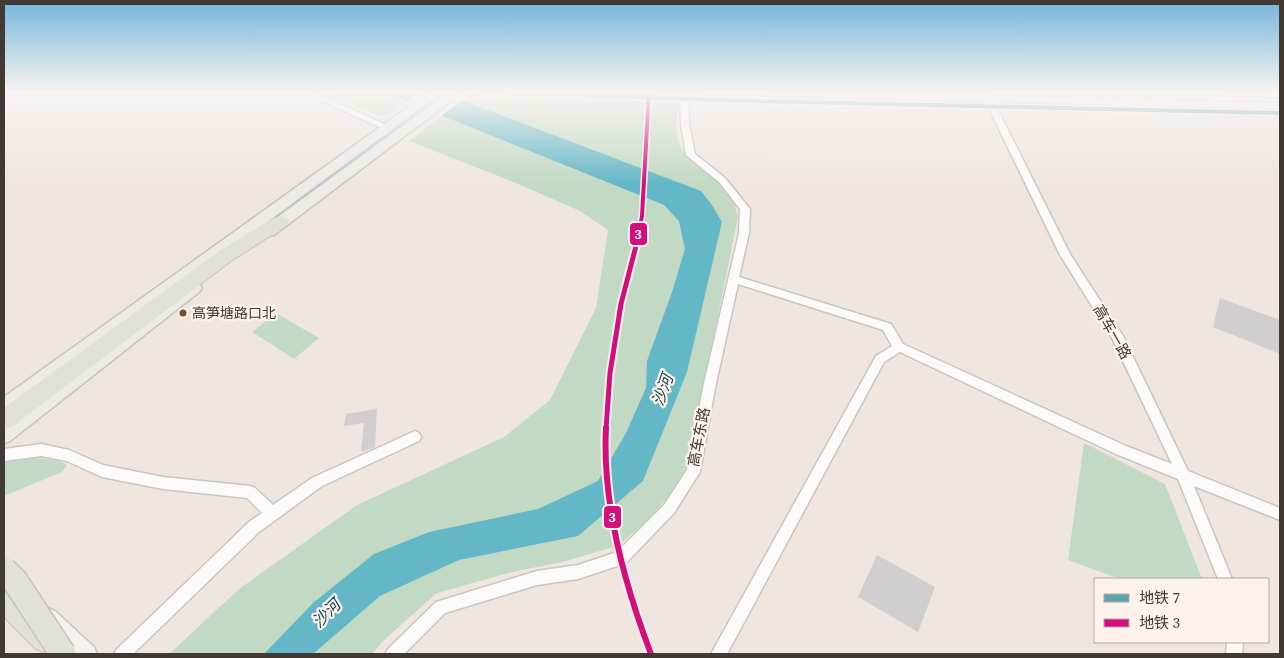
<svg xmlns="http://www.w3.org/2000/svg" width="1284" height="658" font-family="'Source Serif 4','Noto Sans SC',serif">
	<rect width="100%" height="100%" fill="#efe6df"/>
	<!-- green -->
	<g fill="#c2dac4">
		<path d="M323 92H421L391 113 380 116Z"/>
		<path d="M473 92 680 93C679 106 675 123 677 136 682 165 718 174 732 199 735 204 736 211 738 217L688 464 675 489 645 523 617 546 562 562 512 572 437 593 384 640 372 654H169L239 589 357 505 504 437 550 400 596 308 608 230 578 210 511 181 409 141Z"/>
		<path d="M276 313 319 338 294 359 252 332Z"/>
		<path d="M1084 443 1165 484 1202 579H1120L1068 560Z"/>
		<path d="M29 457 59 461 67 465 62 472 4 496V461L13 458Z"/>
	</g>
	<!-- water -->
	<path fill="#64b7c6" d="M383 92H440L701 191 712 205 722 222 687 372 643 481 578 536 459 560 380 596 313 654H264L313 603 374 554 429 532 538 509 598 481 626 433 646 388 647 361 672 292 685 249 679 221 664 205Z"/>
	<!-- pier -->
	<path fill="#efe6df" d="M421 92H447L464 99 440 117 404 104Z"/>
	<!-- building -->
	<g fill="#d2cecf">
		<path d="M1220 298 1280 320V354L1213 327Z"/>
		<path d="M377 409 375 447 361 452 364 423 344 426 346 414Z"/>
		<path d="M877 555 935 587 918 632 858 597Z"/>
	</g>
	<g fill="none" stroke-linecap="round" stroke-linejoin="round">
		<defs>
			<g id="street">
				<path d="M302 92H313L391 127 390 129H384Z"/>
				<path d="M680 92H688L689 124 695 154 725 178 750 209 749 233 739 277 891 324 903 344 1126 446 1172 464 1112 338 1060 255 981 92H989L1070 254 1123 336 1188 471 1280 508V520L1194 486 1232 579H1218L1178 479 1116 454 900 352 884 362 727 654H711L876 356 892 346 883 330 738 284 715 388 700 472 674 513 626 563 578 579 537 585 445 613 404 654H385L388 649 436 602 537 571 578 565 617 552 664 505 687 470 703 388 739 233 740 209 719 182 686 155 681 124Z"/>
				<path d="M415 431 419 433 421 437 419 441 322 486 259 532 133 654H114L117 649 249 522 262 513 247 498 163 489 102 477 67 461 41 456 4 461V449L41 444 69 450 103 465 163 477 250 486 255 488 273 505 312 478Z"/>
				<path d="M1227 642H1243L1242 654H1226Z"/>
			</g>
			<g id="secondary">
				<path d="M736 92H872L1280 103V109L741 95Z"/>
				<path d="M1195 92H1280V97L1200 95Z"/>
				<path d="M48 608 55 611 94 647 97 654H72L41 625 38 618 41 611Z"/>
			</g>
			<g id="primary">
				<path d="M429 92H443L10 412 4 414V397Z"/>
				<path d="M449 92H463L274 235H264L262 231 264 227Z"/>
				<path d="M194 282 199 284 202 288 199 292 10 441 4 443V425L189 284Z"/>
			</g>
			<g id="highway">
				<path d="M280 216 286 218 289 222 286 226 231 261 12 427 4 429V408L219 251 274 218Z"/>
				<path d="M4 586C21 593 53 622 60 639L56 649 46 653 36 649 4 617Z"/>
			</g>
		</defs>
		<!-- street casing -->
		<use href="#street" stroke="#cbc4bf" stroke-width="3"/>
		<!-- secondary casing -->
		<use href="#secondary" stroke="#cbc4bf" stroke-width="3"/>
		<!-- primary casing -->
		<use href="#primary" stroke="#c8c3c0" stroke-width="3"/>
		<!-- highway casing -->
		<use href="#highway" stroke="#c8c3c0" stroke-width="2"/>
		<!-- street -->
		<use href="#street" fill="#fdfbfa" fill-rule="evenodd"/>
		<!-- secondary -->
		<use href="#secondary" fill="#f4f3f0" fill-rule="evenodd"/>
		<!-- primary -->
		<use href="#primary" fill="#ecebe6" fill-rule="evenodd"/>
		<!-- highway -->
		<use href="#highway" fill="#e1e1d7" fill-rule="evenodd"/>
		<defs>
			<path id="highway-bridge" d="M4 570 15 581 63 654"/>
		</defs>
		<!-- highway-bridge casing -->
		<use href="#highway-bridge" stroke="#c8c3c0" stroke-width="28" stroke-linecap="butt"/>
		<!-- highway-bridge -->
		<use href="#highway-bridge" stroke="#e1e1d7" stroke-width="25"/>
		<defs>
			<path id="metro-1" d="M480 92 757 101 1280 113"/>
			<path id="metro-2-far2" d="M637 243 642 216 649 92"/>
			<path id="metro-2-far1" d="M606 429 610 373 621 304 637 242"/>
			<path id="metro-2" d="M606 428C602 504 624 583 651 654"/>
		</defs>
		<!-- metro-1 casing -->
		<use href="#metro-1" stroke="#fef3ec" stroke-width="7"/>
		<!-- metro-2-far2 casing -->
		<use href="#metro-2-far2" stroke="#fef3ec" stroke-width="7"/>
		<!-- metro-2-far1 casing -->
		<use href="#metro-2-far1" stroke="#fef3ec" stroke-width="9"/>
		<!-- metro-2 casing -->
		<use href="#metro-2" stroke="#fef3ec" stroke-width="10"/>
		<!-- metro-1 -->
		<use href="#metro-1" stroke="#5da3ae" stroke-width="4"/>
		<!-- metro-2-far2 -->
		<use href="#metro-2-far2" stroke="#d40f7d" stroke-width="4"/>
		<!-- metro-2-far1 -->
		<use href="#metro-2-far1" stroke="#d40f7d" stroke-width="5"/>
		<!-- metro-2 -->
		<use href="#metro-2" stroke="#d40f7d" stroke-width="6"/>
	</g>
	<!-- sky -->
	<linearGradient id="sky" x2="0" y2="1"><stop stop-color="#73b5da"/><stop offset="0.5" stop-color="#f8f4f1"/><stop offset="1" stop-color="#f8f4f1" stop-opacity="0"/></linearGradient>
	<rect width="1284" height="184" fill="url(#sky)"/>
	<!-- markers -->
	<circle fill="#7a4b2a" stroke="#fef3ec" stroke-width="2" cx="183" cy="313" r="4.5"/>
	<g text-anchor="middle" stroke-width="4.5" stroke-linejoin="round" paint-order="stroke">
		<!-- bus labels -->
		<g font-size="14" fill="#403934" stroke="#fef3ec" text-anchor="start">
			<text x="192" y="318">高笋塘路口北</text>
		</g>
		<!-- street labels -->
		<g font-size="15" fill="#403934" stroke="#fef3ec">
			<text transform="translate(1112 332) rotate(60)" y="5">高车一路</text>
			<text transform="translate(699 437) rotate(-79)" y="5">高车东路</text>
		</g>
		<!-- water labels -->
		<g font-size="16" font-style="italic" fill="#083d48" stroke="#fef3ec">
			<text transform="translate(662 390) rotate(-70)" y="6">沙河</text>
			<text transform="translate(326 613) rotate(-45)" y="6">沙河</text>
		</g>
	</g>
	<g stroke="#fef3ec" stroke-width="2">
		<rect x="629" y="222" width="19" height="24" rx="5" fill="#d40f7d"/>
		<rect x="603" y="505" width="19" height="24" rx="5" fill="#d40f7d"/>
	</g>
	<g font-size="14" text-anchor="middle" font-weight="bold" fill="#fff">
		<text x="638" y="239">3</text>
		<text x="612" y="522">3</text>
	</g>
	<!-- border -->
	<rect width="1284" height="658" fill="none" stroke="#403934" stroke-width="10"/>
	<!-- legend -->
	<rect x="1094" y="578" width="175" height="65" fill="#fef3ec" stroke="#b2a9a2"/>
	<rect x="1104" y="594" width="25" height="8" fill="#5da3ae" stroke="#b2a9a2"/>
	<text x="1139" y="603" font-size="15" fill="#403934">地铁 7</text>
	<rect x="1104" y="619" width="25" height="8" fill="#d40f7d" stroke="#b2a9a2"/>
	<text x="1139" y="628" font-size="15" fill="#403934">地铁 3</text>
</svg>
